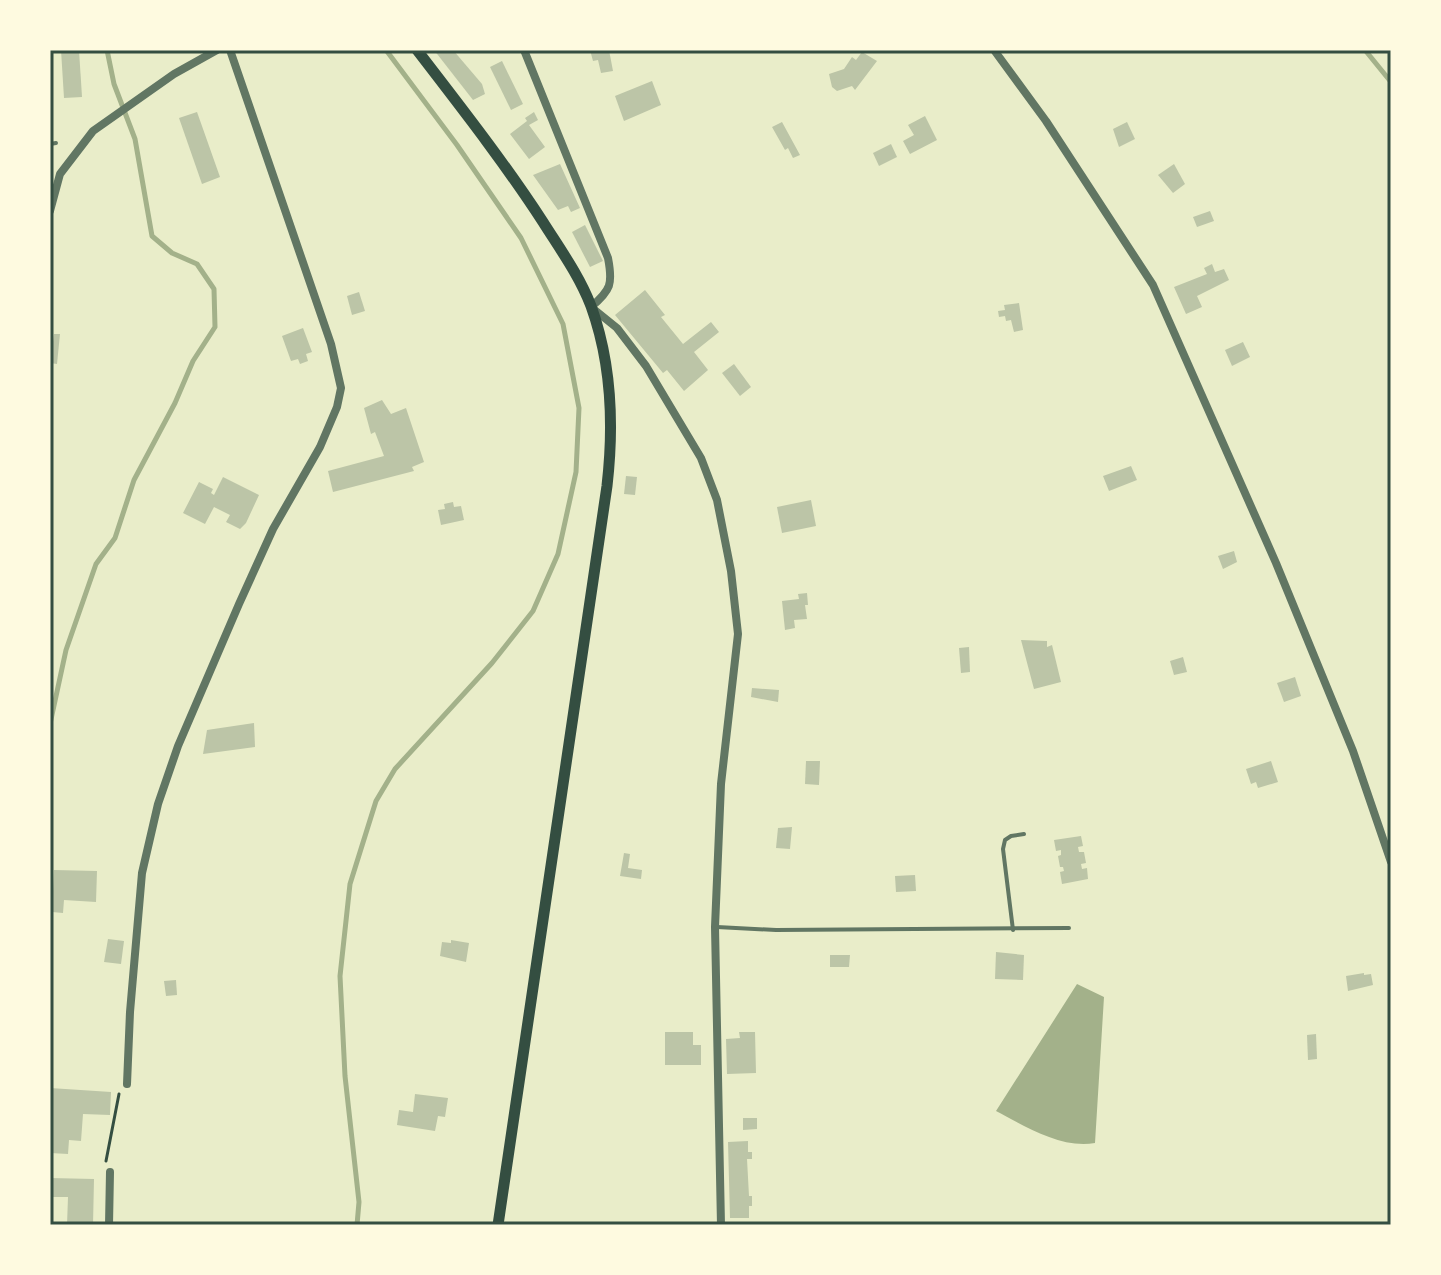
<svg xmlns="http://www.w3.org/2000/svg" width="1441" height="1275" font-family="Lora,serif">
	<rect width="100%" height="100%" fill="#e9edc9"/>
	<!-- water -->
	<path fill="#a3b18a" d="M1077 984 1104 997 1095 1143C1061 1149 1025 1126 996 1111Z"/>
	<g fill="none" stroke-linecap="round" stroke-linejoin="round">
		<!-- stream -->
		<g stroke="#a3b18a" stroke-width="5">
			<path d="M1365 50 1391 82"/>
			<path d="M50 724 66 650 96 564 115 538 134 480 175 403 193 361 215 327 214 289 197 264 172 253 152 236 135 139 114 84 107 50"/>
			<path d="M357 1225 359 1202 345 1076 340 976 350 884 376 801 395 769 492 663 533 611 558 554 576 472 579 408 563 324 521 238 457 145 386 50"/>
		</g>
	</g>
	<!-- building -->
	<g fill="#bcc5a7">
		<path d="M61 50H79L82 97 64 98Z"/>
		<path d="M434 50H453L482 84 485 94 473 100Z"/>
		<path d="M590 50H609L613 71 601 73 598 60 593 61Z"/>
		<path d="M862 52 877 61 855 90 852 86 837 91 832 87 829 74 844 69 852 57 856 60Z"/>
		<path d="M502 61 523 104 511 110 490 67Z"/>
		<path d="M652 81 661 105 624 121 615 96Z"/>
		<path d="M197 112 220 177 202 184 179 118Z"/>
		<path d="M534 112 538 120 529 125 545 147 529 159 510 134 527 121 525 118Z"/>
		<path d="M925 116 937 140 910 154 903 141 914 135 908 125Z"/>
		<path d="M782 122 800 155 793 158 788 148 785 150 772 127Z"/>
		<path d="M1127 122 1135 139 1119 147 1113 129Z"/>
		<path d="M891 144 897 157 879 166 873 153Z"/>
		<path d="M560 164 580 208 571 212 568 206 558 210 533 175Z"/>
		<path d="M1174 164 1185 184 1173 193 1158 175Z"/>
		<path d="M1210 211 1214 221 1197 227 1193 217Z"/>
		<path d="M585 225 603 261 590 267 572 232Z"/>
		<path d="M1212 264 1215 272 1224 269 1229 280 1197 296 1202 307 1186 314 1174 287 1207 274 1204 268Z"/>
		<path d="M645 290 665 315 661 317 683 344 711 322 719 332 694 352 708 370 684 391 667 370 663 373 615 315Z"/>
		<path d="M359 292 365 311 352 315 347 296Z"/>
		<path d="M1019 303 1023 330 1014 332 1011 320 1006 321 1005 316 999 317 998 311 1005 310 1004 305Z"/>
		<path d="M303 328 312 352 306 354 308 361 300 364 298 359 291 361 282 336Z"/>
		<path d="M54 334H60L57 364 50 363Z"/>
		<path d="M1243 342 1250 357 1232 366 1225 350Z"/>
		<path d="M734 364 751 387 740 396 722 373Z"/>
		<path d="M382 400 391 414 406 408 424 462 412 467 414 471 333 492 328 471 384 456 375 432 371 434 364 408Z"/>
		<path d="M1131 466 1137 480 1109 491 1103 476Z"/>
		<path d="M626 476 637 477 635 495 624 494Z"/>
		<path d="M223 477 259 495 246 523 240 529 226 522 230 515 214 507 205 524 183 513 199 482 213 489 211 493 214 495Z"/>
		<path d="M811 500 816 526 782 533 777 507Z"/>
		<path d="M453 502 454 507 461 506 464 520 441 525 438 510 445 509 444 504Z"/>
		<path d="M1234 551 1237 562 1223 569 1218 556Z"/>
		<path d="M807 593 808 605H805L807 619 794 620 795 628 785 630 782 601 799 599 798 594Z"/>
		<path d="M1021 640 1047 641V647L1052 645 1061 682 1034 689Z"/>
		<path d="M969 647 970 672 961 673 959 648Z"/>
		<path d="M1183 657 1187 672 1174 675 1170 661Z"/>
		<path d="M1295 677 1301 696 1284 702 1277 683Z"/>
		<path d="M752 688 779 690 778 702 751 697Z"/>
		<path d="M254 723 255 747 203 754 207 730Z"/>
		<path d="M806 761H820L819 785 805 784Z"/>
		<path d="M1271 761 1278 782 1258 788 1256 782 1251 784 1246 769Z"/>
		<path d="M792 827 790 849 776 848 778 828Z"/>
		<path d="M1081 836 1083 846 1078 847 1079 852H1084L1086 863 1081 864 1082 869 1087 868 1088 879 1062 884 1060 872 1064 871 1063 867H1060L1058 856 1061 855V850L1056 851 1054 840Z"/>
		<path d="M624 853 630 854 628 868 642 870 641 879 620 876Z"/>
		<path d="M54 870 97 871 96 902 64 900 63 913 52 912Z"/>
		<path d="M915 875 916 891 896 892 895 876Z"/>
		<path d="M108 939 124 941 121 964 104 962Z"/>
		<path d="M451 940 469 943 466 962 440 956 442 942 451 943Z"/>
		<path d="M996 952 1024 955 1023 980 995 979Z"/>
		<path d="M830 955H850L849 967H830Z"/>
		<path d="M1364 973V975L1371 974 1373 985 1348 991 1346 976Z"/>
		<path d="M176 980 177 995 166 996 164 981Z"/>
		<path d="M665 1032H693V1045H701V1065H665Z"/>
		<path d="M739 1032H755L756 1073 727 1074 726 1039 740 1038Z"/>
		<path d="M1316 1034 1317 1059 1308 1060 1307 1035Z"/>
		<path d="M50 1088 111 1092 110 1115 83 1114 81 1141 69 1140 68 1154 50 1153Z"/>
		<path d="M415 1094 448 1098 445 1117 438 1116 435 1131 397 1125 399 1110 413 1112Z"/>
		<path d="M743 1118H757V1129L743 1130Z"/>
		<path d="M748 1141V1152H752V1159H747L749 1196H752V1206H749V1218H730L728 1142Z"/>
		<path d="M50 1178 94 1179 93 1225H67L68 1197H50Z"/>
	</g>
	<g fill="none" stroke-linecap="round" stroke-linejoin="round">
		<!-- path -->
		<path stroke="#344e41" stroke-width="3" d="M106 1161 119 1094"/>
		<!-- service -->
		<g stroke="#617663" stroke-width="4">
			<path d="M50 144 56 143"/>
			<path d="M717 927 776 930 1069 928"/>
			<path d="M1013 930 1003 849 1005 840 1011 836 1024 834"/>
		</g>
		<!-- minor -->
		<g stroke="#617663" stroke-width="8">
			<path d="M524 50 608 258C613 284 611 290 591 307L617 328 646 366 701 458 717 500 731 571 738 634 721 784 715 927 721 1225"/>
			<path d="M994 50 1046 121 1153 285 1276 563 1353 751 1391 862"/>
			<path d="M50 211 60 174 93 131 174 74 217 50"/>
			<path d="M127 1084 130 1012 142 873 158 804 178 746 239 604 273 529 320 447 337 407 341 388 331 344 230 50"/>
			<path d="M109 1225 110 1172"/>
		</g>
		<!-- secondary -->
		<path stroke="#344e41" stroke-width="11" d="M417 50C460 106 504 162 543 222 560 249 579 275 591 306 612 364 614 425 607 486L498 1225"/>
	</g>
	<!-- border -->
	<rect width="1441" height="1275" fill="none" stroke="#fefae0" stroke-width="104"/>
	<rect x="52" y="52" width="1337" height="1171" fill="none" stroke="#344e41" stroke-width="3"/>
</svg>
